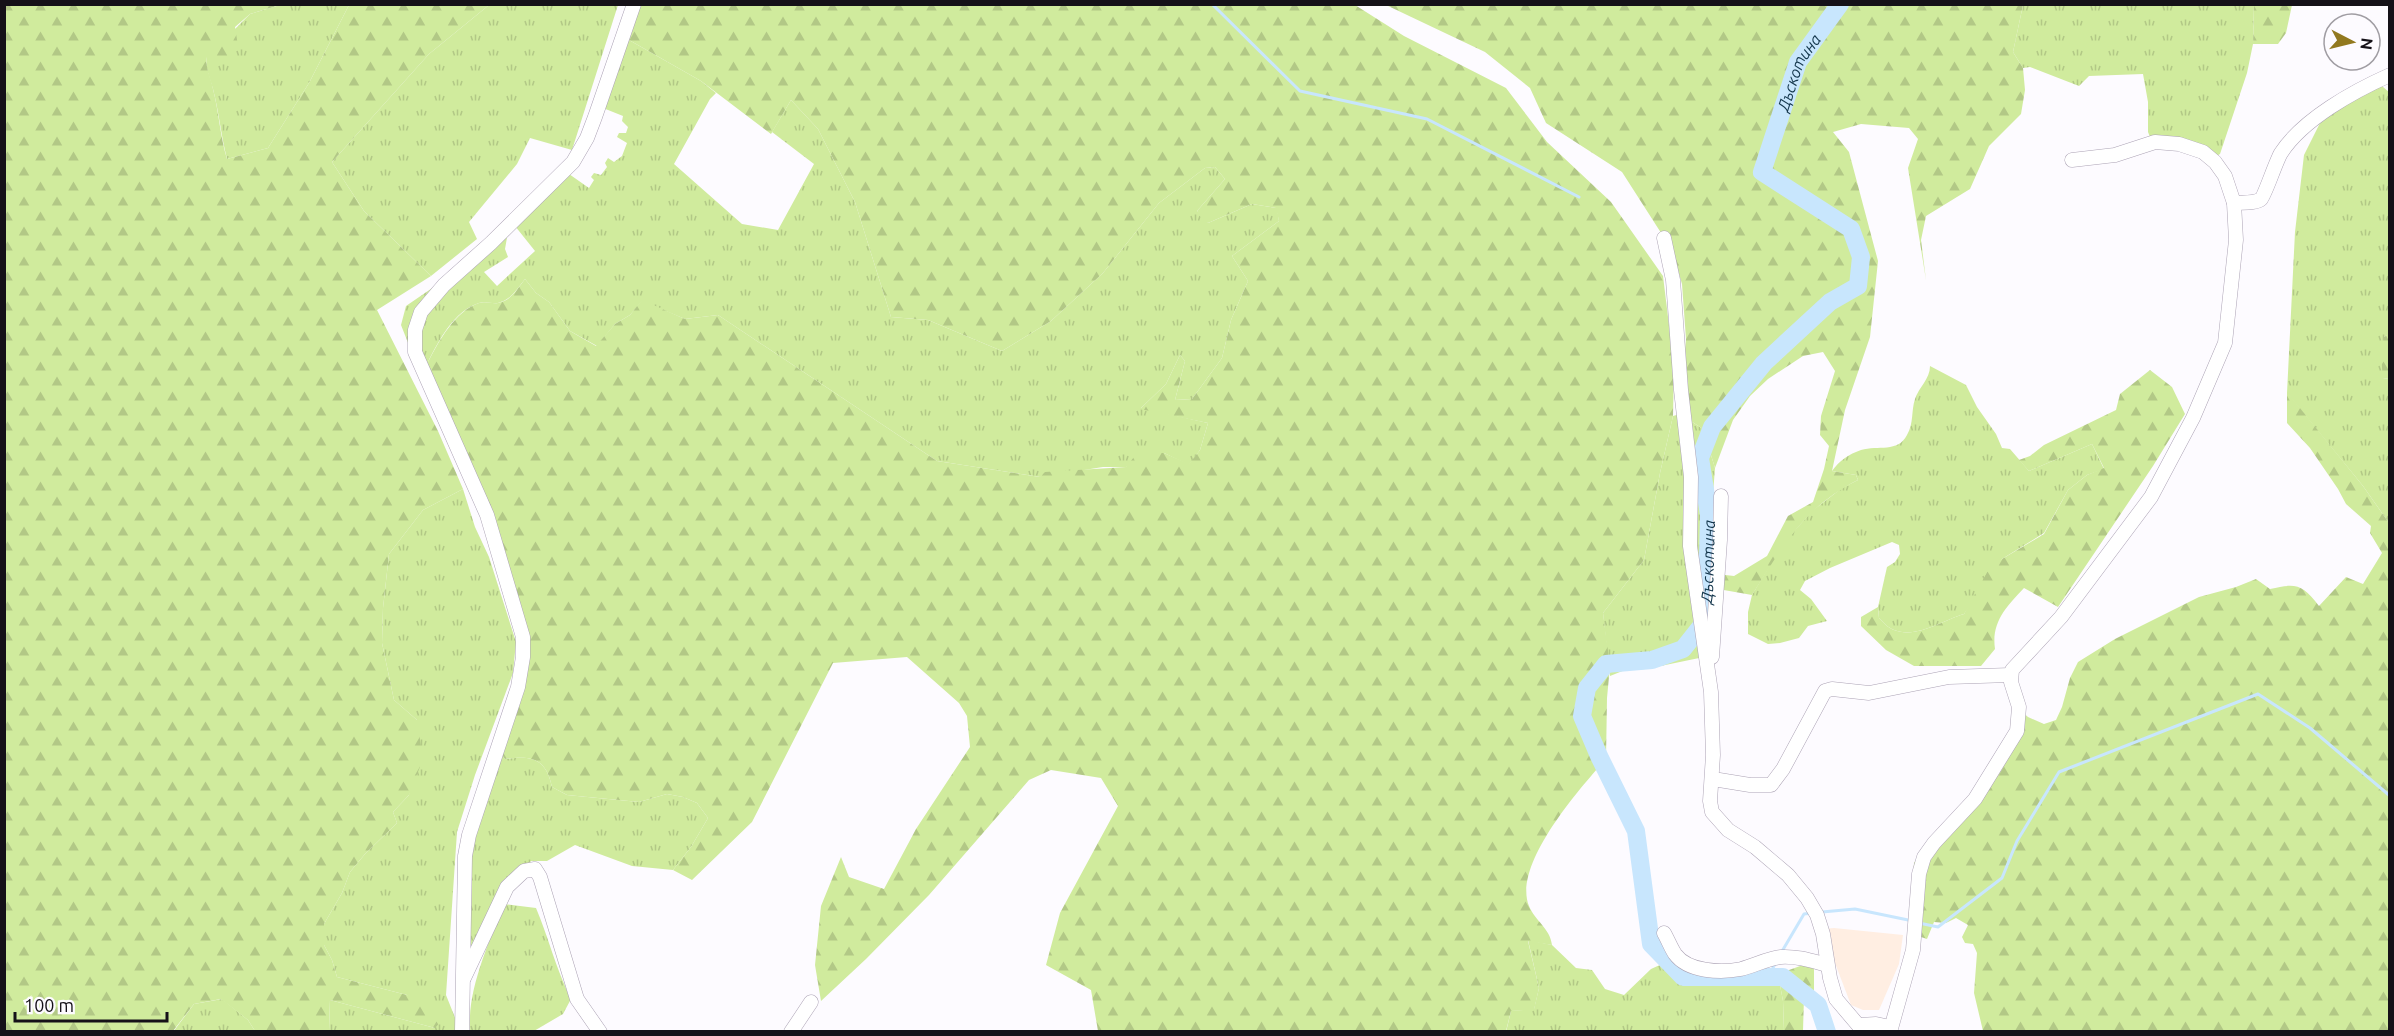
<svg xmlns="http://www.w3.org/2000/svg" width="2394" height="1036" font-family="Ubuntu,sans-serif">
	<defs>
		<pattern id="grass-tufts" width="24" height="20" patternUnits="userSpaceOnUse" patternTransform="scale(1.5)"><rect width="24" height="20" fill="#d0eb9d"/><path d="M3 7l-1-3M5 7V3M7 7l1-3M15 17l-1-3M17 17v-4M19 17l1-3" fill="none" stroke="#b2c886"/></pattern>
		<pattern id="forest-firs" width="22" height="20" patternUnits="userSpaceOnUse" patternTransform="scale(1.5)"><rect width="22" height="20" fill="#d0eb9d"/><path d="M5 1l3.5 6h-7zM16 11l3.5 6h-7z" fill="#b2c886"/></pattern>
	</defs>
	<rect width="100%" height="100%" fill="#fdfbff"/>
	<!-- commercial -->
	<path fill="#ffeee2" d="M1834 928 1903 935 1899 964 1879 1010H1863L1851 1005 1822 929Z"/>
	<!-- grass -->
	<g fill="url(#grass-tufts)">
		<path d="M280 5H349L309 83 268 148 227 159C221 136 219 112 213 89 210 77 205 69 207 57L250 14Z"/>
		<path d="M489 5H618L572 150 530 138 517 164 469 222 477 239 431 276 364 211 332 162 429 54Z"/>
		<path d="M2023 5H2254L2253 44 2247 73 2220 154 2213 158 2152 142 2148 132V102L2143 74 2089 76 2079 86 2030 67 2023 68 2013 52Z"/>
		<path d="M622 36 701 81 716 93 710 99 674 164 742 224 778 230 814 164 772 132 791 100 818 129 855 202 891 317 928 320 1002 351 1051 321 1103 273 1159 203 1205 168 1215 167 1225 179 1197 211 1208 223 1252 204 1277 208 1279 221 1232 256 1248 281 1231 320 1222 358 1192 399 1175 400 1185 361 1180 355 1166 384 1141 408 1208 423 1200 450 1189 465 1164 453 1126 467H1103L1040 477 937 461 718 315 685 319 642 301 630 315 615 324 597 346 570 331 549 302 536 293 525 279C517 289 511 300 498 303 492 304 484 301 479 303 454 311 439 340 428 362L421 364 414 358 401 325 406 306 489 249 508 232 505 249 508 257 484 272 497 286 535 251 515 226 569 174 589 188 594 180 591 177 594 173 601 175 607 167 605 163 608 158 614 162 622 156 627 143 617 137 619 133H626L628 127 622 121 623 116 603 108Z"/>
		<path d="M2375 80 2390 93V334L2384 337 2383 378 2389 379V523L2363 486 2287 393 2295 232 2304 155 2326 111Z"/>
		<path d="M1930 366 1966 385 1977 407 1996 434 2002 448 2010 449 2029 471 2092 444 2104 469 2087 475 2068 490 2044 533 2002 559 1964 614C1943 620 1917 639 1894 630 1888 628 1883 622 1879 618L1878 607 1887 567 1895 562 1900 554 1899 545 1892 542 1830 568 1805 581 1800 590 1811 599 1827 621 1808 626 1799 638 1780 643 1768 644 1748 634V612L1752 595 1782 545 1812 511 1842 488 1858 480 1856 475 1832 471C1839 461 1849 454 1861 450 1878 445 1898 453 1907 435 1914 423 1911 411 1915 399 1919 387 1930 379 1930 366Z"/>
		<path d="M1680 414 1703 429 1715 468 1713 494 1718 515 1717 574 1708 585 1704 657 1646 669 1625 670 1610 676 1603 613 1644 560 1660 473 1673 416Z"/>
		<path d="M463 489 475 527 489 557 516 642 513 673 475 775 457 832 446 995 458 1025V1031H329L330 1000 435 1028 407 995 337 977 332 960 324 945V924L342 893 350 872 365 854 397 823 393 812 409 795 417 720 394 700 382 643 383 608 389 554 423 510Z"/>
		<path d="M497 748 505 759C533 755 546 759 552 787L567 795 639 802 667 794 683 797 697 803 708 818 691 847 673 870 632 866 575 845 547 861H531L525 869 513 875 471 977 463 877Z"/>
		<path d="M503 904 536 908C549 939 556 969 571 999L563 1014 534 1031 470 1032C467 988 489 945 503 904Z"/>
		<path d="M1528 940 1552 945 1576 968 1592 970 1605 989 1624 995 1651 969 1662 964 1685 977 1753 972 1778 974 1783 1001 1784 1031 1506 1032 1511 1011 1534 1009 1539 988Z"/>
		<path d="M222 999 248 1020 255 1031 173 1032 194 1004Z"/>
	</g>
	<!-- forest -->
	<g fill="url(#forest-firs)">
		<path d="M5 4 280 5 250 14 235 27 238 46 225 58 207 57C205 69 211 77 213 89 219 112 220 136 227 159L268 148 309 83 349 5H489L429 54 332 162 364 211 431 276 377 310 438 431 463 489 423 510 389 554 383 608 382 643 394 700 417 720 423 759 409 795 393 812 397 823 365 854 350 872 342 893 324 924V945L332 960 337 977 407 995 443 1009 444 1018 435 1028 330 1000 329 1031H255L248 1020 221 999 194 1004 173 1031H5Z"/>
		<path d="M631 5H1355L1404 36 1506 88 1547 142 1611 202 1663 276 1674 366 1673 416 1660 473 1644 560 1603 613 1610 666 1607 698 1606 759C1580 788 1512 865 1529 906 1535 921 1550 928 1552 945L1528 941 1539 988 1534 1010 1511 1011 1506 1031H1098L1091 990 1046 965 1060 913 1118 806 1101 778 1051 770 1029 780 929 895 866 959 821 1001 815 965 821 906 841 857 849 877 884 889 916 829 970 747 967 716 959 703 907 657 833 663 752 822 692 880 673 870 691 847 708 818 697 803 683 797 667 794 639 802 567 795 552 787C546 759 533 755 505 759L497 748 528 635 421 364 428 362C439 341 455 311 479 303 485 301 492 304 498 303 512 300 517 289 525 279L536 293 549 302 570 331 596 346 615 324 630 315 642 300 685 319 718 315 937 461 1040 477 1045 472 1126 467 1138 452 1164 453 1189 464 1200 450 1208 423 1140 409 1166 384 1180 355 1185 361 1175 400 1192 399 1222 358 1231 320 1248 281 1232 256 1279 221 1276 208 1252 204 1208 223 1203 221 1197 211 1225 179 1215 167 1205 168 1159 203 1103 273 1051 321 1002 351 928 320 891 317 855 202 818 129 791 100 771 134 701 81 622 36Z"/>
		<path d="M1386 5H2023L2013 52 2023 68 2025 90 2021 114 1989 146 1970 189 1926 216 1921 240 1926 280 1908 168 1918 139 1909 128 1861 124 1833 132 1849 152 1878 261 1870 337 1845 410 1832 471 1856 475 1858 480C1804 507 1783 546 1752 595L1718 589 1717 574 1734 576 1767 556 1788 516 1813 502 1824 469 1829 446 1820 435 1821 416 1835 371 1823 352 1803 356 1768 379 1750 396 1733 420 1715 468 1703 429 1680 414 1686 339 1682 284 1672 250 1622 172 1546 123 1530 88 1485 52Z"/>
		<path d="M2254 5H2292L2286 33 2278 44H2253Z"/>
		<path d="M2389 334V379L2383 378 2381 356 2384 337Z"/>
		<path d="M2150 370 2172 387 2185 414 2153 466 2058 607 2024 588C2007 606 1991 622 1995 649L1981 666H1914L1886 650 1861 626V617L1878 607 1879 618C1883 622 1888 628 1894 630 1917 639 1943 620 1964 614L1987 572 2002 559 2044 534 2068 490 2087 475 2104 468 2092 444 2029 471 2019 460 2030 456 2044 445 2116 410 2120 394Z"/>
		<path d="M2287 392 2363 486 2389 523V1031H1983L1974 993 1977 953 1973 944 1965 943 1962 937 1968 925 1956 918 1946 923 1934 922 1927 939 1909 933 1914 863 1930 838 1976 791 2016 739 2020 710 2028 717 2044 724 2056 720 2062 707 2070 678 2078 662 2115 639 2199 597 2236 587 2256 579 2270 589C2296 583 2302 584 2319 606L2346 577 2363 584 2382 553 2370 533 2371 526 2346 504 2338 489 2310 448 2287 423Z"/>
		<path d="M1814 961V991L1804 997 1803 1031H1784L1783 1001 1778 974Z"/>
	</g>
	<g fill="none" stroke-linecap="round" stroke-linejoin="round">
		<!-- stream -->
		<g stroke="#c8e6fd" stroke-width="3">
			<path d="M1212 4 1300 91 1427 119 1579 197"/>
			<path d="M1822 912 1855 909 1913 921"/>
			<path d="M1919 923 1938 927 2002 878 2017 841 2059 772 2258 694 2310 728 2390 796"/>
			<path d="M1781 953 1804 914 1812 913"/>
			<path d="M1768 977 1775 964"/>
		</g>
		<!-- river -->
		<path stroke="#c8e6fd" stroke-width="18" id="s1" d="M1827 1032 1818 1005 1783 977H1683L1651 944 1636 831 1599 756 1582 716 1587 688 1606 664 1652 660 1683 649 1702 625 1707 594 1709 515 1700 458 1712 427 1764 363 1830 302 1858 286 1861 257 1851 229 1762 172 1798 62 1840 4"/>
		<defs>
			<g id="minor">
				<path d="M2234 203C2241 202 2255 204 2261 199 2265 195 2276 161 2281 153 2303 119 2354 91 2390 75"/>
				<path d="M1664 238 1673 280 1681 390 1691 477 1690 546 1711 692 1713 755 1710 801 1712 812 1728 830 1755 847 1788 875 1807 898 1817 915 1823 934 1830 978 1836 999 1864 1032"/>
				<path d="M1712 657 1720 540 1721 496"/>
				<path d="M1713 779 1750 785H1771L1783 769 1825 691 1832 689 1869 693 1949 677 2010 675"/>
				<path d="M1664 933C1668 940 1671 948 1675 954 1688 972 1721 973 1741 969 1754 966 1768 958 1781 957 1797 956 1812 961 1827 965"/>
				<path d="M464 978 507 887 524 871 535 869 540 877 577 999 600 1032"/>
				<path d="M1860 1025 1876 1024 1890 1027"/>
				<path d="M462 1032 465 856 469 835 518 687 523 657V637L487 515 415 352V330L421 312 444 285 491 243 573 162 587 138 595 117 634 4"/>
				<path d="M791 1032 811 1002"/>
				<path d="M1890 1032 1913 950 1919 874 1924 857 1934 843 1975 799 2017 731 2019 707 2011 682 2012 670 2061 617 2151 497 2193 418 2225 343 2236 240 2234 203 2225 176 2215 162 2203 152 2179 144 2155 142 2115 155 2072 160"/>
			</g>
		</defs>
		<!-- minor casing -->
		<use href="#minor" stroke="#aca3b5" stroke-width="15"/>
		<!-- minor -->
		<use href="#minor" stroke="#fff" stroke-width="14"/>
	</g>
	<g text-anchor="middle" stroke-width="4.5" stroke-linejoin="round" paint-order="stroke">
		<!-- water labels -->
		<g font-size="16" font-style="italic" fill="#13364c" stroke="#fdfbff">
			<text dy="6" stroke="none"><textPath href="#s1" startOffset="1306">Дъскотина</textPath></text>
			<text dy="6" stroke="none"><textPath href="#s1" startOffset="693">Дъскотина</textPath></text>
		</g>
	</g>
	<!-- border -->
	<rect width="2394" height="1036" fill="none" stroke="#151118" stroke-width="12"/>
	<!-- north arrow -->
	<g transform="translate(2352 42) rotate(97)"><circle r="28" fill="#fdfbff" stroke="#a09da3" stroke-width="1.5"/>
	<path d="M0-4.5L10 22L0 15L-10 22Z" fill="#92791f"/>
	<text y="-9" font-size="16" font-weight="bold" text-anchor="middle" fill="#151118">N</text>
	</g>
	<!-- scale -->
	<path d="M15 1012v9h152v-9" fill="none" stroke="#151118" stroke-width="3"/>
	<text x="24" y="1012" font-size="18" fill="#151118" stroke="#fdfbff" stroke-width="4.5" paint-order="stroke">100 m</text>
</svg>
